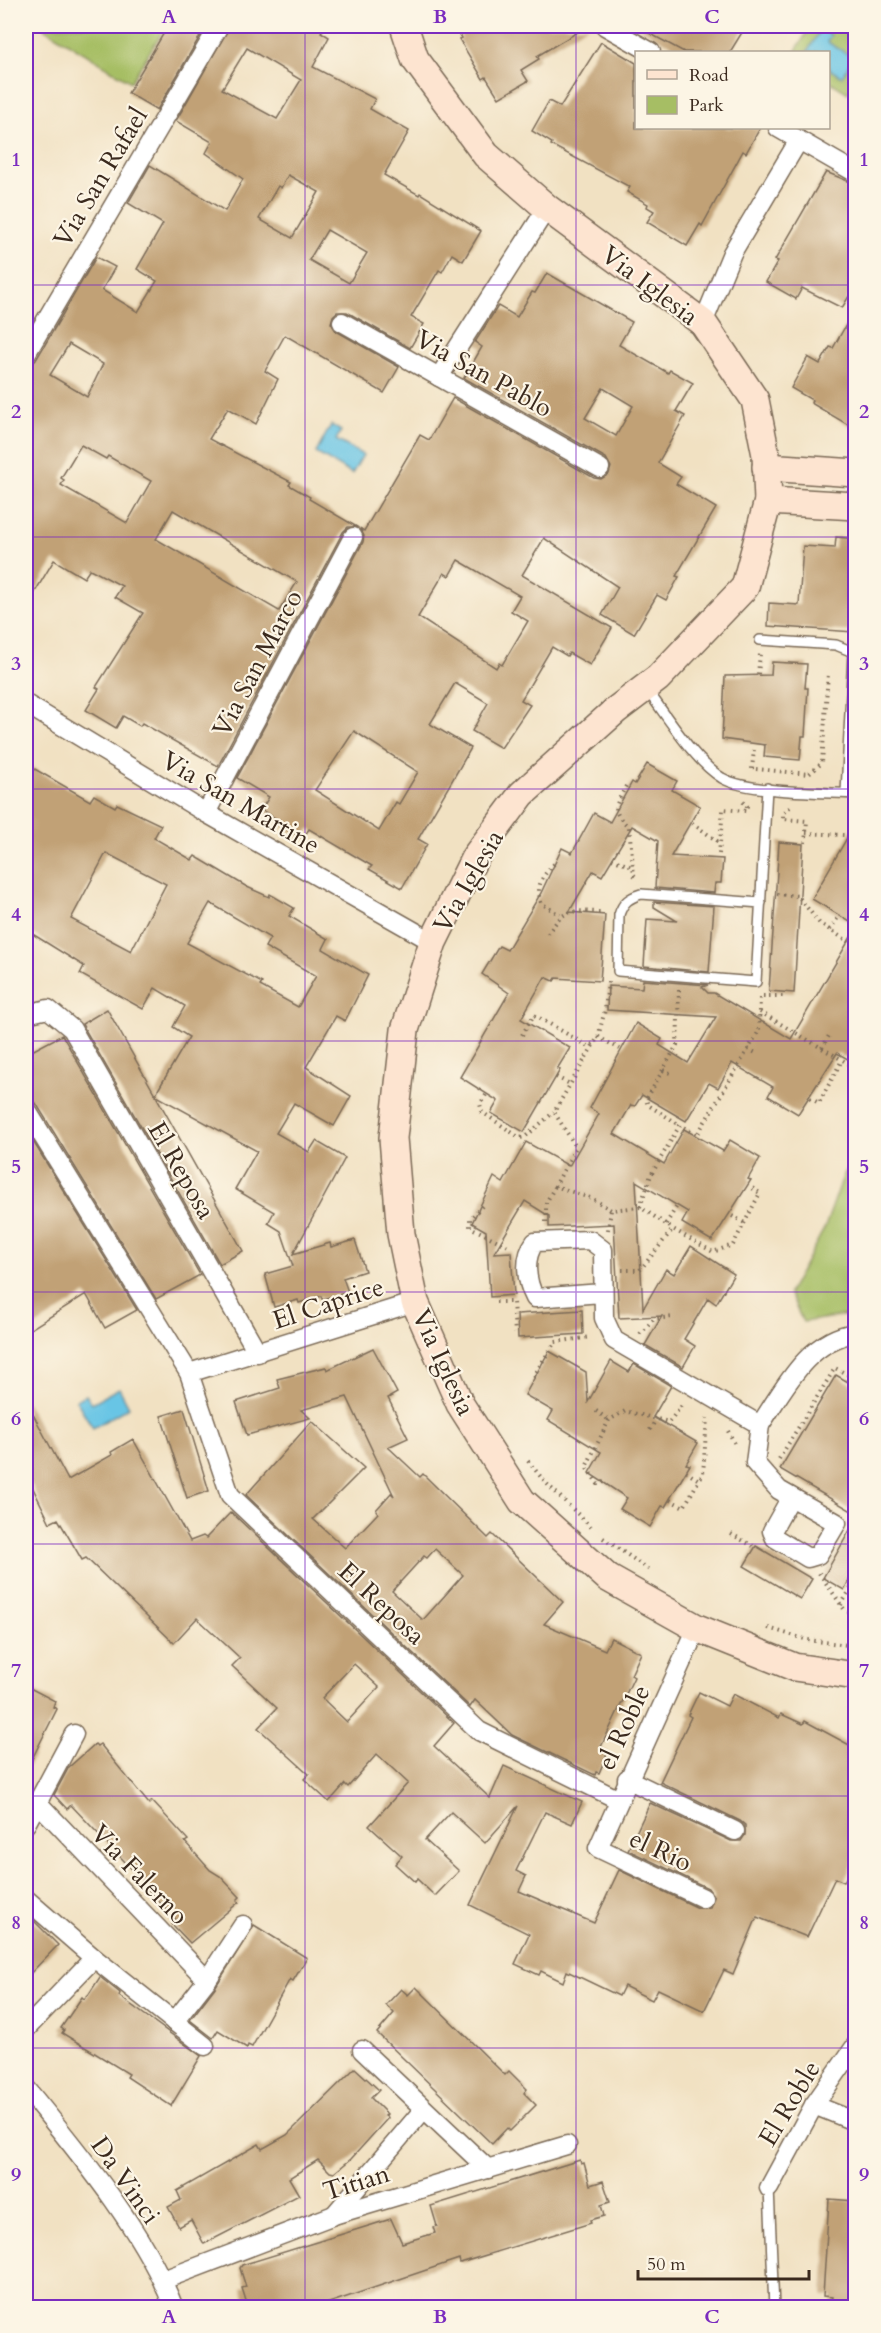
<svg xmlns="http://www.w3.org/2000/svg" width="881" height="2333" font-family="Cardo,serif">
	<rect width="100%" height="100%" fill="#fcf5e5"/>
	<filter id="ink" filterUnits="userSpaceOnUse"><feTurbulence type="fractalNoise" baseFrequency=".0167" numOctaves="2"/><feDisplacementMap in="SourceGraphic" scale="12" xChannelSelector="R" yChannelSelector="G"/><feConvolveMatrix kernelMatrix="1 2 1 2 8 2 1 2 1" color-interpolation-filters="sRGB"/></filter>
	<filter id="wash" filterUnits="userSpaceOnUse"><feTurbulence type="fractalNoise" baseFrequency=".008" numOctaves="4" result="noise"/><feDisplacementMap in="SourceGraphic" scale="24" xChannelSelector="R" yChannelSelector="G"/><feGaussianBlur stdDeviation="1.35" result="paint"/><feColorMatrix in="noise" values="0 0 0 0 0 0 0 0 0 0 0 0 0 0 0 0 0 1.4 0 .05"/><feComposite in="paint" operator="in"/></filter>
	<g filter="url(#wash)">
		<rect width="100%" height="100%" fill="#f1e1c2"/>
		<!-- green -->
		<g fill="#a6be64" stroke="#707441" stroke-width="1.5">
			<path d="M40 26H166L131 82Z"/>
			<path d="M811 26H855V79L848 93 829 81 828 52H795Z"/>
			<path d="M855 1160V1314L803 1322 789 1293 825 1227 844 1174Z"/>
		</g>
		<!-- water -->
		<g fill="#67c5e5" stroke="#517882" stroke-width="1.5">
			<path d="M821 29 831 35 827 42 853 57 842 77 829 69 828 52H807Z"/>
			<path d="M331 425 341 431 336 440 363 455 352 474 316 453Z"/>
			<path d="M119 1388 129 1407 93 1428 76 1400 86 1395 92 1403Z"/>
		</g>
		<g id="blocks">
			<!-- building -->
			<g fill="#c1a176" fill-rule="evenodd">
				<path d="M168 26H206L157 110 128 93Z"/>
				<path d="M230 26H325L321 32 329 37 313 67 375 99 370 109 409 131 384 175 419 195 420 193 481 231 463 261 452 254 442 272 439 270 411 317 424 324 410 348 347 312H337L333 316 331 323 336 331 399 367 384 393 285 335 265 371 278 379 256 424 228 408 209 439 291 482 289 485 310 497 309 499 357 527H348L343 532 218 766 142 723 140 726 123 716 116 728 86 710 99 689 96 687 143 613 115 597 122 586 90 569 84 578 54 560 26 607V370L36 360 96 257 115 267 102 290 138 312 157 281 137 269 163 224 128 203 150 165 225 211 243 179 206 153 212 142 176 121ZM247 48 301 80 277 119 222 89ZM288 175 319 192 292 238 259 219 278 186 281 188ZM327 230 367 253 349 283 309 260ZM69 344 103 364 87 397 50 375ZM81 445 106 459 108 456 151 481 127 523 61 485 64 480 61 478ZM173 510 297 582 279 611 156 539Z"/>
				<path d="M454 26H588L537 56 539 59 521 70 528 81 499 98 486 77 483 79 459 39 462 38Z"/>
				<path d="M636 26H746L730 52H684Z"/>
				<path d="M601 42 636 63V128H760L746 153 743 151 702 226 700 224 687 246 647 222 654 211 647 207 648 204 627 192 630 187 551 145 552 143 532 131 549 101 560 107Z"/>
				<path d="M826 172 855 184V286L842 308 802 288 796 299 766 282 778 261 775 260Z"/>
				<path d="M547 273 632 322 619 345 668 373 670 370 693 383 676 411 685 416 658 463 681 477 676 484 716 508 676 576 679 577 666 600 657 595 634 634 602 615 618 587 544 538 522 575 612 628 590 665 569 653 567 656 552 647 521 700 530 705 501 748 472 731 488 703 455 683 430 724 471 748 418 839 427 844 402 888 369 869 372 866 309 829 303 838 281 825 282 822 261 810 269 797 237 778 363 542 364 536 360 528 364 531 420 435 429 440 453 398 594 478 601 479 609 474 611 467 606 458 464 378 482 347 475 342 498 306 517 317 532 292 535 293ZM603 388 633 406 616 436 585 418ZM458 560 520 596 511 611 528 621 502 665 499 663 496 668 418 617 444 573 449 576ZM354 731 418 772 399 804 396 802 379 831 315 790Z"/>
				<path d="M855 309V429L811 403 812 400 791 388 808 357 820 364 830 347 833 348Z"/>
				<path d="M836 537 855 539 854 632 768 626 769 603 799 605 803 546 835 548Z"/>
				<path d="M772 662 807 664 805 688H808L805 736H802L800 760 764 757 765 745 722 739 725 676 771 675Z"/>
				<path d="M26 764 90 801 94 795 115 807 117 804 161 825 154 838 192 860 195 856 247 887 269 897 270 894 294 908 289 916 328 939 323 949 368 975 345 1021 336 1016 306 1067 351 1096 334 1126 294 1103 276 1133 309 1152 316 1141 345 1158 293 1254 330 1243 331 1247 355 1240 365 1271 343 1278 348 1292 322 1299 321 1296 299 1303 298 1300 274 1307 265 1274 293 1266 281 1231 268 1223 274 1212 235 1189 257 1151 155 1095 189 1037 173 1027 185 1006 155 988 143 1009 80 974 84 966 26 930ZM106 853 166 884 131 951 71 919ZM210 903 270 938 265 947 316 976 298 1007 260 986 262 983 187 943Z"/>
				<path d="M647 764 677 781 672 790 700 806 671 856 723 859 721 883H715L714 893 655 888 658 841 632 826 602 876 593 871 569 912 605 915 600 981 556 978 554 981 545 977 521 1019 570 1048 557 1069 560 1070 524 1132 491 1113 498 1101 460 1077 509 993 482 974 499 946 507 950 541 893 562 848 572 853 594 813 610 822 632 782 635 784Z"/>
				<path d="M855 824V925L812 899Z"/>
				<path d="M779 842 803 844 794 993 769 991Z"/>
				<path d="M654 902 714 906 709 972 644 966 647 919 677 921 654 907Z"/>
				<path d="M855 930V1063L837 1053 798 1114 768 1096 773 1087 732 1063 718 1088 709 1083 686 1121 642 1095 635 1106 631 1105 614 1134 664 1164 684 1129 723 1151 730 1140 760 1158 748 1179 751 1180 712 1241 682 1223 688 1212 636 1181 643 1309 666 1269 674 1274 691 1246 734 1274 716 1304 708 1298 684 1339 695 1346 683 1367 645 1345 662 1316 619 1318 614 1224 549 1227V1216L525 1201 494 1253 511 1252 514 1295 490 1297 486 1231 472 1223 494 1177 503 1183 526 1142 569 1166 599 1114 590 1108 636 1023 662 1039 659 1045 688 1063 716 1017 607 1010 608 986 642 988 643 980 708 985 702 987 708 993H714L791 1039Z"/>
				<path d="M107 1009 243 1251 220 1264 82 1024Z"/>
				<path d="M62 1035 200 1275 156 1299 36 1103 26 1098V1054Z"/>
				<path d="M26 1130 137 1310 105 1328 86 1294 26 1332Z"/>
				<path d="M582 1310 583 1334 518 1338 517 1314Z"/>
				<path d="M373 1348 397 1393 388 1398 408 1438 388 1447 420 1477 423 1474 488 1538 492 1534 563 1602 544 1624 605 1650 611 1638 641 1653 631 1675 634 1677 600 1749 608 1752 599 1773 596 1772 595 1775 512 1735 475 1700 470 1707 246 1495 312 1421 364 1468 313 1519 345 1548 378 1513 376 1510 391 1493 394 1496 347 1397 301 1410 310 1418 247 1435 236 1402 280 1388 277 1379 326 1367 327 1370ZM435 1549 463 1575 423 1620 392 1591 424 1556 427 1558Z"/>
				<path d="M549 1351 586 1372 588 1402 611 1361 629 1372 634 1364 671 1386 653 1417 698 1443 686 1464 690 1465 665 1507 662 1506 650 1527 620 1509 627 1498 589 1473 601 1452 548 1420 553 1411 525 1395Z"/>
				<path d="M836 1375 855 1386V1513L780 1469Z"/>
				<path d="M26 1401 68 1480 112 1455 111 1452 133 1439 190 1541 203 1536 206 1538 231 1512 454 1723 434 1746 490 1798 504 1766 582 1802 572 1824 545 1812 516 1871 526 1876 519 1891 594 1923 619 1870 698 1908 710 1907 714 1897 708 1888 628 1850 650 1803 731 1841H741L745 1835V1825L740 1821 660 1782 691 1717 688 1715 699 1692 727 1706 733 1694 779 1718 781 1714 803 1724 805 1721 855 1748V1858L844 1882 835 1878 807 1937 757 1917 733 1974 724 1970 704 2011 658 1989 652 2000 624 1986 619 1996 567 1971 563 1982 541 1971 539 1975 515 1964 529 1934 470 1905 518 1806 485 1843 451 1812 425 1840 459 1871 435 1896 417 1879 415 1882 395 1864 402 1856 369 1826 408 1783 377 1754 348 1787 345 1784 329 1802 304 1779 309 1774 258 1728 277 1708 232 1666 240 1658 197 1618 174 1643 86 1558 82 1560 58 1519 50 1523 26 1474ZM354 1664 379 1687 347 1722 322 1698Z"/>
				<path d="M184 1409 209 1491 187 1498 161 1416Z"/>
				<path d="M855 1521V1569L844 1590 823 1578Z"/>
				<path d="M756 1546 812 1579 800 1599 744 1566Z"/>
				<path d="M26 1686 55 1701 53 1707 57 1709 26 1771Z"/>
				<path d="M95 1744 97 1746 100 1744 149 1804 152 1801 188 1840 185 1842 210 1870 220 1876 240 1897 237 1900 239 1902 190 1943 172 1924 176 1920 144 1885 145 1883 71 1805 67 1809 54 1795 69 1767Z"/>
				<path d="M26 1913 58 1945 26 1978Z"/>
				<path d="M254 1925 307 1958 293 1981 290 1979 252 2047 248 2045 247 2048 218 2030 213 2038 190 2020 216 1986Z"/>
				<path d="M100 1977 120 1993 119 1996 201 2056 171 2106 127 2077 129 2074 62 2033 64 2030 61 2028 82 1997 84 1999 89 1994Z"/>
				<path d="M416 1987 505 2075 509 2071 527 2089 524 2093 536 2105 510 2131 507 2128 492 2144 377 2033 394 2013 386 2005 401 1989 408 1995Z"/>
				<path d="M355 2068 379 2090 371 2098 387 2114 385 2116 388 2118 351 2159 334 2173 330 2172 318 2160 289 2178 299 2195 204 2244 191 2220 179 2227 168 2207 181 2200 177 2191 259 2144 262 2149 287 2135Z"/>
				<path d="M580 2160 581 2164 584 2163 590 2185 603 2181 610 2202 601 2205 604 2216 590 2220 591 2223 460 2263 459 2259 320 2306 319 2303 304 2307H248L242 2288 246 2287 240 2268 242 2265 391 2219 402 2243 435 2233 433 2227 437 2226 431 2206Z"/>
				<path d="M829 2199 855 2201V2307H831L832 2297 823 2296Z"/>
			</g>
		</g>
	</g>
	<g filter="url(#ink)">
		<use href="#blocks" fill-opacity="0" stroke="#7b6a57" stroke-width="1.5"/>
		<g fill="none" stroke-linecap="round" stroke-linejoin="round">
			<defs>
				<g id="lane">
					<path d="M760 640 836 645 853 652 846 793"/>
					<path d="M647 690C667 716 694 761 722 778 748 793 823 792 856 794"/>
					<path d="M761 903 641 894C629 898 623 902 619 915L618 971 756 982 767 788"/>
					<path d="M769 2188 774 2308"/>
				</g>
				<g id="street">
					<path d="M605 26 651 52"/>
					<path d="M778 128 856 173"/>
					<path d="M342 322 600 468"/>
					<path d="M703 323 732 253 799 140"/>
					<path d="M26 354 219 26"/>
					<path d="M439 377 547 208"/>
					<path d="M26 704 206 813 433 942"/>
					<path d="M206 813 353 537"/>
					<path d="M26 1014 48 1009 72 1029 258 1353"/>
					<path d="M26 1109 189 1373 230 1495 479 1731 617 1799"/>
					<path d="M602 1293 535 1298C526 1281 523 1258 535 1242L590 1240 603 1250 604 1318 614 1340 760 1425 755 1463 779 1490 837 1523 818 1555 808 1558 775 1538 772 1531 791 1497"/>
					<path d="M189 1373 415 1302"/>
					<path d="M760 1425C784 1389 808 1339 856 1333"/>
					<path d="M697 1628 598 1848 703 1898"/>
					<path d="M627 1779 735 1831"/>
					<path d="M37 1802 207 1980"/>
					<path d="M26 1824 74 1734"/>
					<path d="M26 1899 94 1958 205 2046"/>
					<path d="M174 2022 207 1980 243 1925"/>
					<path d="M26 2029 94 1958"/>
					<path d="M362 2050 488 2169"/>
					<path d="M26 2088C78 2152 144 2230 174 2308"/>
					<path d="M814 2105 856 2122"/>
					<path d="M769 2188 814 2105 856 2045"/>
					<path d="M334 2215 424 2109"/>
					<path d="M163 2280 334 2215 567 2145"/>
				</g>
				<g id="secondary">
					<path d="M404 26 415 59 486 155 547 208 703 323 755 400 766 455 768 501 745 587 658 678 616 710 522 794 475 857 433 942 405 1030 393 1138 401 1234 415 1302 460 1404 522 1501 608 1578 697 1628 794 1667 856 1676"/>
					<path d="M766 467 856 473"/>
					<path d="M768 501 856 506"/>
				</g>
			</defs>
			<!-- lane casing -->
			<use href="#lane" stroke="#7b6a57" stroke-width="12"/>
			<!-- street casing -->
			<use href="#street" stroke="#7b6a57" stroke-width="21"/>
			<!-- secondary casing -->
			<use href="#secondary" stroke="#7b6a57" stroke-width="30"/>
			<!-- path -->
			<g stroke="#7b6a57" stroke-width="4" stroke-dasharray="1.5 4.5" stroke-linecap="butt">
				<path d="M758 674 760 654"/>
				<path d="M752 769 754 750"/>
				<path d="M756 769 809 774 822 763 828 673"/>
				<path d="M626 786C615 807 610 810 629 827L634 875 638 878"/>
				<path d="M790 807 783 813V819L807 821 805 843"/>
				<path d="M692 823 720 843"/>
				<path d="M806 833 844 835 856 842"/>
				<path d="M719 854 723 809 746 811 747 806 743 802"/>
				<path d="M612 859 632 867"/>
				<path d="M554 864C541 877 536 886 541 903L560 915"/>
				<path d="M777 894 798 896 820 924 856 946"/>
				<path d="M830 930 839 916"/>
				<path d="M548 934C566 905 572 912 604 912"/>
				<path d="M608 982 605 1010 598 1037 554 1112 576 1147 555 1186 593 1199 611 1210"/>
				<path d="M679 990 677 1045 646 1100 648 1105 680 1125"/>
				<path d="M763 996H786"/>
				<path d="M760 1012 856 1068"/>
				<path d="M522 1035 534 1015 588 1046 594 1043"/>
				<path d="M598 1037 620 1049"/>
				<path d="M822 1048 830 1034"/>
				<path d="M748 1049 756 1053"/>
				<path d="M663 1070 670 1073"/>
				<path d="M556 1077 570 1084"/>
				<path d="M486 1095 480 1104 482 1112 520 1138 525 1137 554 1112"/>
				<path d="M810 1098 819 1103 842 1060"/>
				<path d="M482 1206 470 1219V1227L510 1247"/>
				<path d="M640 1207 651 1175 680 1125 697 1135 759 1031 760 996"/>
				<path d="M732 1216 745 1223"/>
				<path d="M546 1222V1203L555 1186"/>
				<path d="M666 1224 677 1206"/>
				<path d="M608 1230 611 1210 640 1207 673 1229"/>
				<path d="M622 1270H640L673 1229 713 1252 733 1245 760 1193 752 1188"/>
				<path d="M496 1302H513L515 1333"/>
				<path d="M640 1334 654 1319 673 1317"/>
				<path d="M535 1377 534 1375 555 1342 591 1337"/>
				<path d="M596 1411 609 1420"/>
				<path d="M650 1430 656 1419"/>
				<path d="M728 1431 736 1446"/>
				<path d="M779 1459 835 1368 856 1379"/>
				<path d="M528 1461 545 1482 593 1529"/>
				<path d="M686 1472 699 1480 703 1474 707 1418"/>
				<path d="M604 1482 598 1484 586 1467 609 1420 625 1411 669 1422 683 1404"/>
				<path d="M670 1500 684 1507 699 1480"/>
				<path d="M731 1534 753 1546"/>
				<path d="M603 1538 651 1571"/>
				<path d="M819 1573 844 1609 856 1615"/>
				<path d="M841 1605 856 1580"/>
				<path d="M768 1628 808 1640 856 1646"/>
			</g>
			<!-- lane -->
			<use href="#lane" stroke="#fff" stroke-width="9"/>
			<!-- street -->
			<use href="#street" stroke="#fff" stroke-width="18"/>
			<!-- secondary -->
			<use href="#secondary" stroke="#fde4d0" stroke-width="27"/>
		</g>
	</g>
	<!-- grid -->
	<path fill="none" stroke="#7b2cbf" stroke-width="1.5" stroke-opacity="0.55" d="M305 26V2308M576 26V2308M26 285H856M26 537H856M26 789H856M26 1041H856M26 1292H856M26 1544H856M26 1796H856M26 2048H856"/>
	<g text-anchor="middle" stroke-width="4.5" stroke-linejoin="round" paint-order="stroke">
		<!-- street labels -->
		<g font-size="26" fill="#3b2a1e" stroke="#fcf5e5">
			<text transform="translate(100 177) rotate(-59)" y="9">Via San Rafael</text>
			<text transform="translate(650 285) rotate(37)" y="9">Via Iglesia</text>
			<text transform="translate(484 373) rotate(29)" y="9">Via San Pablo</text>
			<text transform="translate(257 663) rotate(-62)" y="9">Via San Marco</text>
			<text transform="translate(241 802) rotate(30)" y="9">Via San Martine</text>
			<text transform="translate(468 881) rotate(-60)" y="9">Via Iglesia</text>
			<text transform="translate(182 1170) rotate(60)" y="9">El Reposa</text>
			<text transform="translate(328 1303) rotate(-18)" y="9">El Caprice</text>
			<text transform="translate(444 1362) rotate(65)" y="9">Via Iglesia</text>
			<text transform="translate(382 1603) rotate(43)" y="9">El Reposa</text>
			<text transform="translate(623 1727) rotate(-65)" y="9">el Roble</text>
			<text transform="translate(661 1850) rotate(25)" y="9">el Rio</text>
			<text transform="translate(140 1874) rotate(46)" y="9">Via Falerno</text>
			<text transform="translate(789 2103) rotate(-59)" y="9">El Roble</text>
			<text transform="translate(126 2180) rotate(55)" y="9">Da Vinci</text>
			<text transform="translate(356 2182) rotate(-17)" y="9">Titian</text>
		</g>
	</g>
	<!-- margin -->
	<rect width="881" height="2333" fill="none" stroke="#fcf5e5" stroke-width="66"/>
	<!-- legend -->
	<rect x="635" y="51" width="195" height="78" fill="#fcf5e5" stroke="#afa495" stroke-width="1.5"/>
	<rect x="647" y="70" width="30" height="9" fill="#fde4d0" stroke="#afa495" stroke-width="1.5"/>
	<text x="689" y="81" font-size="18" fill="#3b2a1e">Road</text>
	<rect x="647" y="96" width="30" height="18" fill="#a6be64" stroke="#afa495" stroke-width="1.5"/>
	<text x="689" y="111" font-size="18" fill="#3b2a1e">Park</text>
	<!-- scale -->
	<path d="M638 2270v9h171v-9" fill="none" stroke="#3b2a1e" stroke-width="3"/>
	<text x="647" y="2270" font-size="18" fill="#3b2a1e" stroke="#fcf5e5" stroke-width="4.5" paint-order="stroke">50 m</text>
	<rect x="33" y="33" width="815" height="2267" fill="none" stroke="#7b2cbf" stroke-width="2"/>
	<g font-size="20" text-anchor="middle" font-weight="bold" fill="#7b2cbf">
		<text x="169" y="23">A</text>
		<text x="440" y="23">B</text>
		<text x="712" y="23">C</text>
		<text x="16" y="166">1</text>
		<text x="864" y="166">1</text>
		<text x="16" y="418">2</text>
		<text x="864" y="418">2</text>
		<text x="16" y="670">3</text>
		<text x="864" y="670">3</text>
		<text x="16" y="921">4</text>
		<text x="864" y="921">4</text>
		<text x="16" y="1173">5</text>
		<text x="864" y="1173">5</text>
		<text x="16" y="1425">6</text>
		<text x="864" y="1425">6</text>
		<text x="16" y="1677">7</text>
		<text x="864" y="1677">7</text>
		<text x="16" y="1929">8</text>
		<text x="864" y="1929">8</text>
		<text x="16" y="2181">9</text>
		<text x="864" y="2181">9</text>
		<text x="169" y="2323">A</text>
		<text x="440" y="2323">B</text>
		<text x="712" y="2323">C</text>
	</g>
</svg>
